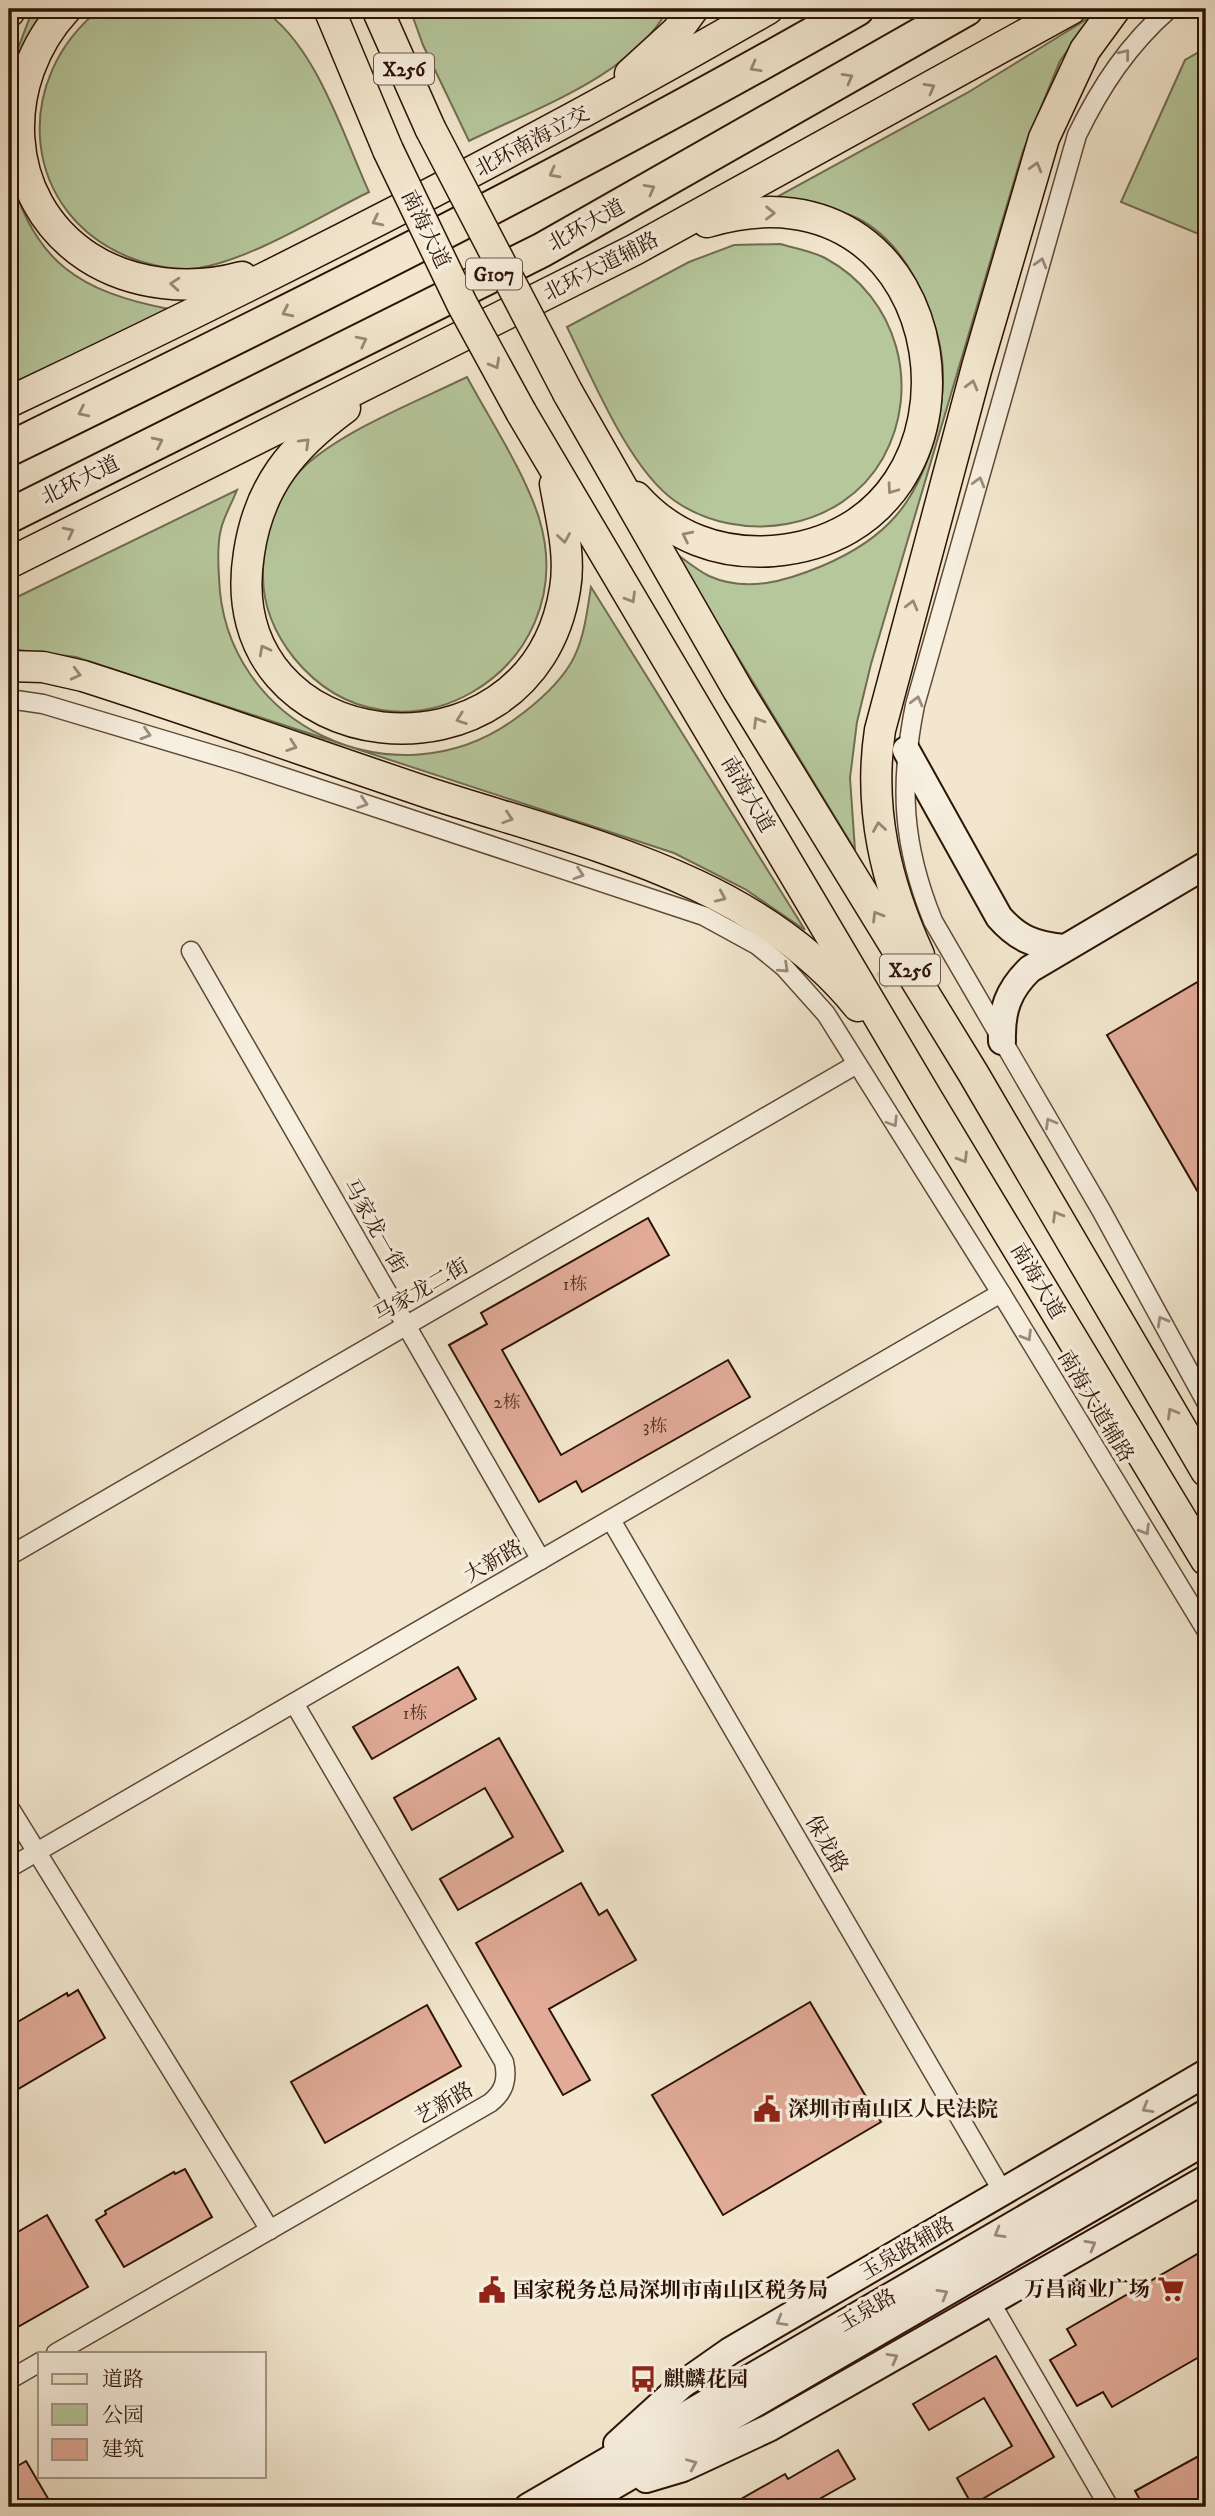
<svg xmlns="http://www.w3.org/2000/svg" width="1215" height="2516" font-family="'IM FELL DW Pica','Noto Serif SC',serif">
	<rect width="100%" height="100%" fill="#f2e7ce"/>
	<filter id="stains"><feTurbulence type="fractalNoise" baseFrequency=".00286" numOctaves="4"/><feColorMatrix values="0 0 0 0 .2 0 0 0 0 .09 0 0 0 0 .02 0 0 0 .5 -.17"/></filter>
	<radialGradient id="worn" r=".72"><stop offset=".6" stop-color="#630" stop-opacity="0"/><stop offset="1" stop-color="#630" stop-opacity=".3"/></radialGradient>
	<!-- green -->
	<g fill="#b6c79c" stroke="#726d50" stroke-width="2">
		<path d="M33 9H49L19 57 9 87V72Z"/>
		<path d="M261 9C315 42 343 135 369 192 320 216 252 259 199 268 177 271 151 266 131 258 21 215 10 80 100 9Z"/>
		<path d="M410 9H668C632 76 536 108 469 141L423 45Z"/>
		<path d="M1092 16 1060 61 1023 151 871 664 857 722 850 778 855 850 674 552C685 560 697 570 709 576 747 593 786 581 822 566 886 539 917 503 935 436 948 384 946 347 924 297 910 265 889 234 857 218 831 206 803 203 775 198L967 93Z"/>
		<path d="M1206 48V237L1121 202 1185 60Z"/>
		<path d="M9 170C33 263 81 292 169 309L9 388Z"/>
		<path d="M780 244C794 248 812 251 825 258 898 297 922 388 883 458 842 531 740 546 675 501 629 469 592 377 567 327L689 262 734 245Z"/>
		<path d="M467 377C490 420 524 471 539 518 586 672 395 782 294 658 275 634 263 607 263 576 262 536 275 494 305 466 344 430 418 401 467 377Z"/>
		<path d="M237 490C232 503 224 516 221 529 217 544 218 562 219 577 223 726 396 806 515 719 536 704 557 686 571 663 584 641 587 612 591 587L805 930 745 889 674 853 76 657 9 649V601Z"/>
	</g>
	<!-- building -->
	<g fill="#e1ab98" stroke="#2d1305" stroke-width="2">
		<path d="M1206 977V1206L1107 1035Z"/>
		<path d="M648 1218 669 1255 502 1350 561 1455 728 1360 750 1397 582 1492 576 1481 539 1502 449 1345 487 1324 481 1313Z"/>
		<path d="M458 1667 476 1699 372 1759 353 1727Z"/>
		<path d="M499 1738 563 1851 458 1910 440 1879 513 1837 485 1788 412 1830 394 1798Z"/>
		<path d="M581 1883 599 1915 607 1910 636 1960 549 2009 590 2080 563 2095 476 1943Z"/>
		<path d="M78 1990 105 2038 18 2089 9 2073V2027L67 1993 68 1996Z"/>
		<path d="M810 2002 881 2122 723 2215 652 2095Z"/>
		<path d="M427 2005 461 2066 325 2143 291 2082Z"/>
		<path d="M185 2169 212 2217 124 2267 96 2220 106 2214 105 2211 174 2172 175 2174Z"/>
		<path d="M47 2215 88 2287 9 2332V2237Z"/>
		<path d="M1206 2249V2353L1112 2407 1103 2392 1077 2406 1050 2360 1076 2345 1067 2329Z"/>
		<path d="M996 2356 1054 2457 972 2505 957 2478 1012 2446 984 2398 929 2430 913 2404Z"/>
		<path d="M838 2450 855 2479 805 2507H727L785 2474 788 2479Z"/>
		<path d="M1206 2452V2507H1144L1135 2491Z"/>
		<path d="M26 2461 53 2507H9V2471Z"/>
	</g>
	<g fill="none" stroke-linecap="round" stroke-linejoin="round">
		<!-- street-tunnel -->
		<path stroke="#d4c7b0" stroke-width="18" stroke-dasharray="18 9" stroke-linecap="butt" d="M857 995 915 961"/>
		<defs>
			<g id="street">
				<path d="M1169 9C1128 45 1101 86 1077 135L915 705C899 785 902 845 933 921L1101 1210 1206 1402"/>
				<path d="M9 699 43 704 241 763 704 916 757 945 784 967 826 1014 1001 1293 1206 1630"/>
				<path d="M191 951 541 1560"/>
				<path d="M611 1520 1003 2192"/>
				<path d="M9 1556 857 1064"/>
				<path d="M9 1807 270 2230"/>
				<path d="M9 1868 1001 1293"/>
				<path d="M991 2303 1109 2507"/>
				<path d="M56 2353 490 2103C504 2092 508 2080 504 2062L294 1703"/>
				<path d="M9 2380 40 2362"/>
			</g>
			<g id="secondary">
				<path d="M906 750 999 917C1018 939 1035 945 1063 948"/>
				<path d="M1002 1041C1001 1011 1008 990 1030 969L1206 865"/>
				<path d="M617 2444 683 2384 730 2351 1206 2073"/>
				<path d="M646 2479 683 2468 769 2428 1206 2179"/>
				<path d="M528 2507 1206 2113"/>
				<path d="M577 2507 1206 2141"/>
			</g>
			<g id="primary">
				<path d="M66 9C0 80 0 199 88 257 133 286 192 291 242 277"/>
				<path d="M329 9 388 150"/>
				<path d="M377 9 430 128"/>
				<path d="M9 12 10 9"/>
				<path d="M630 74 677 31 693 9"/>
				<path d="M568 393 738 690 973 1073 1206 1471"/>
				<path d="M9 402C267 280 521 151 768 9"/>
				<path d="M345 408C292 447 259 486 249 553 215 762 532 797 565 589 571 555 561 518 555 484"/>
				<path d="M521 412 928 1100 1206 1560"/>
				<path d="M636 497C672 537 720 555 773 551 1010 532 962 146 707 222"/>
				<path d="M9 563 634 250 1071 9"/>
				<path d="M9 666 43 667 83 676C199 713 313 754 429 793 579 842 754 877 858 1006"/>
				<path d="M919 955C886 883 868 809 880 730L977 367 1044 138 1085 50 1115 9"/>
			</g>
			<g id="highway">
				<path d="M9 449C295 309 581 167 857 9"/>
				<path d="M9 516 542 250 966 9"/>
			</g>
		</defs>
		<!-- street casing -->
		<use href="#street" stroke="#5e4837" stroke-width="21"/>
		<!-- secondary casing -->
		<use href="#secondary" stroke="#2d1305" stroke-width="30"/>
		<!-- primary casing -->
		<use href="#primary" stroke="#2d1305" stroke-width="33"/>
		<!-- highway casing -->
		<use href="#highway" stroke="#2d1305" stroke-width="37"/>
		<!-- street -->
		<use href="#street" stroke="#f7efdf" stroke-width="18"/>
		<!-- secondary -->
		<use href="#secondary" stroke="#f7efdf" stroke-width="26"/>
		<!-- primary -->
		<use href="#primary" stroke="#f2e7ce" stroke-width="30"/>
		<!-- highway -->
		<use href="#highway" stroke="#f2e7ce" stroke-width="33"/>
		<defs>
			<g id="primary-bridge">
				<path d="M430 128 568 393"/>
				<path d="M388 150 462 304 521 412"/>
			</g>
		</defs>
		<!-- primary-bridge casing -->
		<use href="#primary-bridge" stroke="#2d1305" stroke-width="33" stroke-linecap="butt"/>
		<!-- primary-bridge -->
		<use href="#primary-bridge" stroke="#f2e7ce" stroke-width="30"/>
	</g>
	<!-- one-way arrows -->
	<defs><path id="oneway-chevron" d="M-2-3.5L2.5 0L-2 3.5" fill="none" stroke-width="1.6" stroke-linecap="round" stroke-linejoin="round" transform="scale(1.75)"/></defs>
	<g stroke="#9c8c7d">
		<use href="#oneway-chevron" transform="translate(1125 54) rotate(-51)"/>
		<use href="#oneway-chevron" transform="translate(1041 263) rotate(-74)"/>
		<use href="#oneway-chevron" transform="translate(979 482) rotate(-74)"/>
		<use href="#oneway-chevron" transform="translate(917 701) rotate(-75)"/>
		<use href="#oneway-chevron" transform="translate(146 734) rotate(17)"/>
		<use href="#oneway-chevron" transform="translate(363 803) rotate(18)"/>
		<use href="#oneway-chevron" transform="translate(579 874) rotate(18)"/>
		<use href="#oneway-chevron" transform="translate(784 968) rotate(43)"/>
		<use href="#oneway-chevron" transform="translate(893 1122) rotate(58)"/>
		<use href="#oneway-chevron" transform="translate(1050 1123) rotate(-120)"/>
		<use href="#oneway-chevron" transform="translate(1162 1321) rotate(-119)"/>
		<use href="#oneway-chevron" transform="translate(1027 1336) rotate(59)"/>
		<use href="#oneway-chevron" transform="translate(1145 1530) rotate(59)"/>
		<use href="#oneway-chevron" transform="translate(1147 2108) rotate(150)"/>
		<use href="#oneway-chevron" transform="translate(999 2233) rotate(150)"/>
		<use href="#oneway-chevron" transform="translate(1091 2245) rotate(-30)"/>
		<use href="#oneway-chevron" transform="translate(943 2294) rotate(-30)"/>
		<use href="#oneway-chevron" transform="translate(781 2321) rotate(150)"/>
		<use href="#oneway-chevron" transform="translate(893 2358) rotate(-29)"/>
		<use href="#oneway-chevron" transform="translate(692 2464) rotate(-23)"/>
	</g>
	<g stroke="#998874">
		<use href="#oneway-chevron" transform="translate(755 67) rotate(151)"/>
		<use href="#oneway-chevron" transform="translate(848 78) rotate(-29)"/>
		<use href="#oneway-chevron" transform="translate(930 88) rotate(-29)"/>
		<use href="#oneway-chevron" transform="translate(1036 167) rotate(-74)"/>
		<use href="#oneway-chevron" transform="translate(554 173) rotate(152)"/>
		<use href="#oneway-chevron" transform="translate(650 189) rotate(-29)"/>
		<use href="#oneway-chevron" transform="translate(770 213) rotate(1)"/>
		<use href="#oneway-chevron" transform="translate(377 221) rotate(154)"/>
		<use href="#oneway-chevron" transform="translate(175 284) rotate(-176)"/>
		<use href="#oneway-chevron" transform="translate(287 312) rotate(154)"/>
		<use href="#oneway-chevron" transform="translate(362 341) rotate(-27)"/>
		<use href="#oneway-chevron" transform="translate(495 364) rotate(61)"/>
		<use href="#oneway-chevron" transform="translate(972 385) rotate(-75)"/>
		<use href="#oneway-chevron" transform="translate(83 412) rotate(154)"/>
		<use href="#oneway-chevron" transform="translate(158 442) rotate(-26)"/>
		<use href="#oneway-chevron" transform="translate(305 443) rotate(-44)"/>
		<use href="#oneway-chevron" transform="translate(892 489) rotate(126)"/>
		<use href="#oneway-chevron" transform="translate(69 532) rotate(-27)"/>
		<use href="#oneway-chevron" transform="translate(687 536) rotate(-154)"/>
		<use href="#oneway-chevron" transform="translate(564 538) rotate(81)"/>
		<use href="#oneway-chevron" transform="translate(631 598) rotate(59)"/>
		<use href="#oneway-chevron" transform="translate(912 605) rotate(-75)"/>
		<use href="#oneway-chevron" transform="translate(264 650) rotate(-118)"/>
		<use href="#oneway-chevron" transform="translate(76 674) rotate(14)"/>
		<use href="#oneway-chevron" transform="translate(461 719) rotate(160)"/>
		<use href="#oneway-chevron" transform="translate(758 722) rotate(-121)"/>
		<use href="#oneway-chevron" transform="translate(292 746) rotate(19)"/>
		<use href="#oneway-chevron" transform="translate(508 818) rotate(18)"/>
		<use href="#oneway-chevron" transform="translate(879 827) rotate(-99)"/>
		<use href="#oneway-chevron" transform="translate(721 897) rotate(24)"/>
		<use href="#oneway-chevron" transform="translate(877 916) rotate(-121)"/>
		<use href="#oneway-chevron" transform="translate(963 1158) rotate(59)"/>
		<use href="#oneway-chevron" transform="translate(1057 1216) rotate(-121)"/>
		<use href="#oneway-chevron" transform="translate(1172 1413) rotate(-120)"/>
	</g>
	<!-- icons -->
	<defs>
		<symbol id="civic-bare" viewBox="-9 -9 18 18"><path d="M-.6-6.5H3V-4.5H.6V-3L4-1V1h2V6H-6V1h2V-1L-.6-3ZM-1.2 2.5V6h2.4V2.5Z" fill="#8f2418" stroke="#f7efdf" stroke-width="2.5" paint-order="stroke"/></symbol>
		<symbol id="supermarket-bare" viewBox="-9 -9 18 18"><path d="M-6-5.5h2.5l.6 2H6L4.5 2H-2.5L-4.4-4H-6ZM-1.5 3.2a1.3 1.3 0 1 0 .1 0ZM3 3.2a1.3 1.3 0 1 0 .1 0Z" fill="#8f2418" stroke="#f7efdf" stroke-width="2.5" paint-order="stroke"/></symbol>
		<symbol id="bus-bare" viewBox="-9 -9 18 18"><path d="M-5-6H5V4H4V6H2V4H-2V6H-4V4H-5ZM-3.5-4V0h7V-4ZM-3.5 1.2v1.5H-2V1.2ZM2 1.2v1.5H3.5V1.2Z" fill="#8f2418" stroke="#f7efdf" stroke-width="2.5" paint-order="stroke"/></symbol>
	</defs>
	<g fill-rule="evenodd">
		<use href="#civic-bare" x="748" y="2090" width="38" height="38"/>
		<use href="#supermarket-bare" x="1152" y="2270" width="38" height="38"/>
		<use href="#civic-bare" x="473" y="2271" width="38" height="38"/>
		<use href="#bus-bare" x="624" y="2360" width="38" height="38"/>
	</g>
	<g text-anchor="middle" stroke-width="7" stroke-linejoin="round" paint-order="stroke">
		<!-- number labels -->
		<g font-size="18" fill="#5a392a">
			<text x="575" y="1290">1栋</text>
			<text x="507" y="1408">2栋</text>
			<text x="655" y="1432">3栋</text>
			<text x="415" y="1719">1栋</text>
		</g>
		<!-- shield labels -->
		<g fill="#f7efdf" stroke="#6a5546" stroke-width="2">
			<rect x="374" y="53.5" width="60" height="31" rx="5"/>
			<rect x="466" y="258.5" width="56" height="31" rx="5"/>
			<rect x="880" y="954.5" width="60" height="31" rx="5"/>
		</g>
		<g font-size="19" font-weight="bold" fill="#2d1305">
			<text x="404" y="76">X256</text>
			<text x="494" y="281">G107</text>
			<text x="910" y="977">X256</text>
		</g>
		<!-- street labels -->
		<g font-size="21" fill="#2d1305" stroke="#f7efdf">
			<text transform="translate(532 141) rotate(-28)" y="7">北环南海立交</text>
			<text transform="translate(586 225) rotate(-29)" y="7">北环大道</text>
			<text transform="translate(426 229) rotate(64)" y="7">南海大道</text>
			<text transform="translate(601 266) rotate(-27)" y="7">北环大道辅路</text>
			<text transform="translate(80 480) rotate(-26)" y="7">北环大道</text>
			<text transform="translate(748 794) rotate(60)" y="7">南海大道</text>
			<text transform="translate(375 1226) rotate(60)" y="7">马家龙一街</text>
			<text transform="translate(1038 1281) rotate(59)" y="7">南海大道</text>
			<text transform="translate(421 1290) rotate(-30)" y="7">马家龙二街</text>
			<text transform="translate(1096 1406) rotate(59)" y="7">南海大道辅路</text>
			<text transform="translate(493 1561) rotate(-30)" y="7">大新路</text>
			<text transform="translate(827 1844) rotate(60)" y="7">保龙路</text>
			<text transform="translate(444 2103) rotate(-30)" y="7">艺新路</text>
			<text transform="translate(907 2248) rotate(-30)" y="7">玉泉路辅路</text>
			<text transform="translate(867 2310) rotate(-30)" y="7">玉泉路</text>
		</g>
		<!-- poi labels -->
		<g font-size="21" font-weight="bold" fill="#2d1305" stroke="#f7efdf" text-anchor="start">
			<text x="788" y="2116">深圳市南山区人民法院</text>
			<text x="1150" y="2296" text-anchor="end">万昌商业广场</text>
			<text x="513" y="2297">国家税务总局深圳市南山区税务局</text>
			<text x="664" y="2386">麒麟花园</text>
		</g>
	</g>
	<!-- margin -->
	<rect width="1215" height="2516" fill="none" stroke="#f2e7ce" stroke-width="35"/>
	<rect x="10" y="10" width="1194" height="2495" fill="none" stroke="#2d1305" stroke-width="3.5"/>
	<rect x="18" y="18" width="1180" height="2481" fill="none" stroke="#2d1305" stroke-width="2"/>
	<!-- legend -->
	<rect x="38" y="2352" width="228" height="126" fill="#f7efdf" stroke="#a69788" stroke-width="2"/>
	<rect x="52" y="2374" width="35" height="10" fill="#f2e7ce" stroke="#a69788" stroke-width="2"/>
	<text x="102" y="2386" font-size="21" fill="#2d1305">道路</text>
	<rect x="52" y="2404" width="35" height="21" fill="#b6c79c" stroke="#a69788" stroke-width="2"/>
	<text x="102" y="2422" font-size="21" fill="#2d1305">公园</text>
	<rect x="52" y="2439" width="35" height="21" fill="#e1ab98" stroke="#a69788" stroke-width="2"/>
	<text x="102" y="2456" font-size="21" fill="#2d1305">建筑</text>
	<rect width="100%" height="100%" filter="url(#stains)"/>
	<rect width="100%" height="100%" fill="url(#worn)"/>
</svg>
